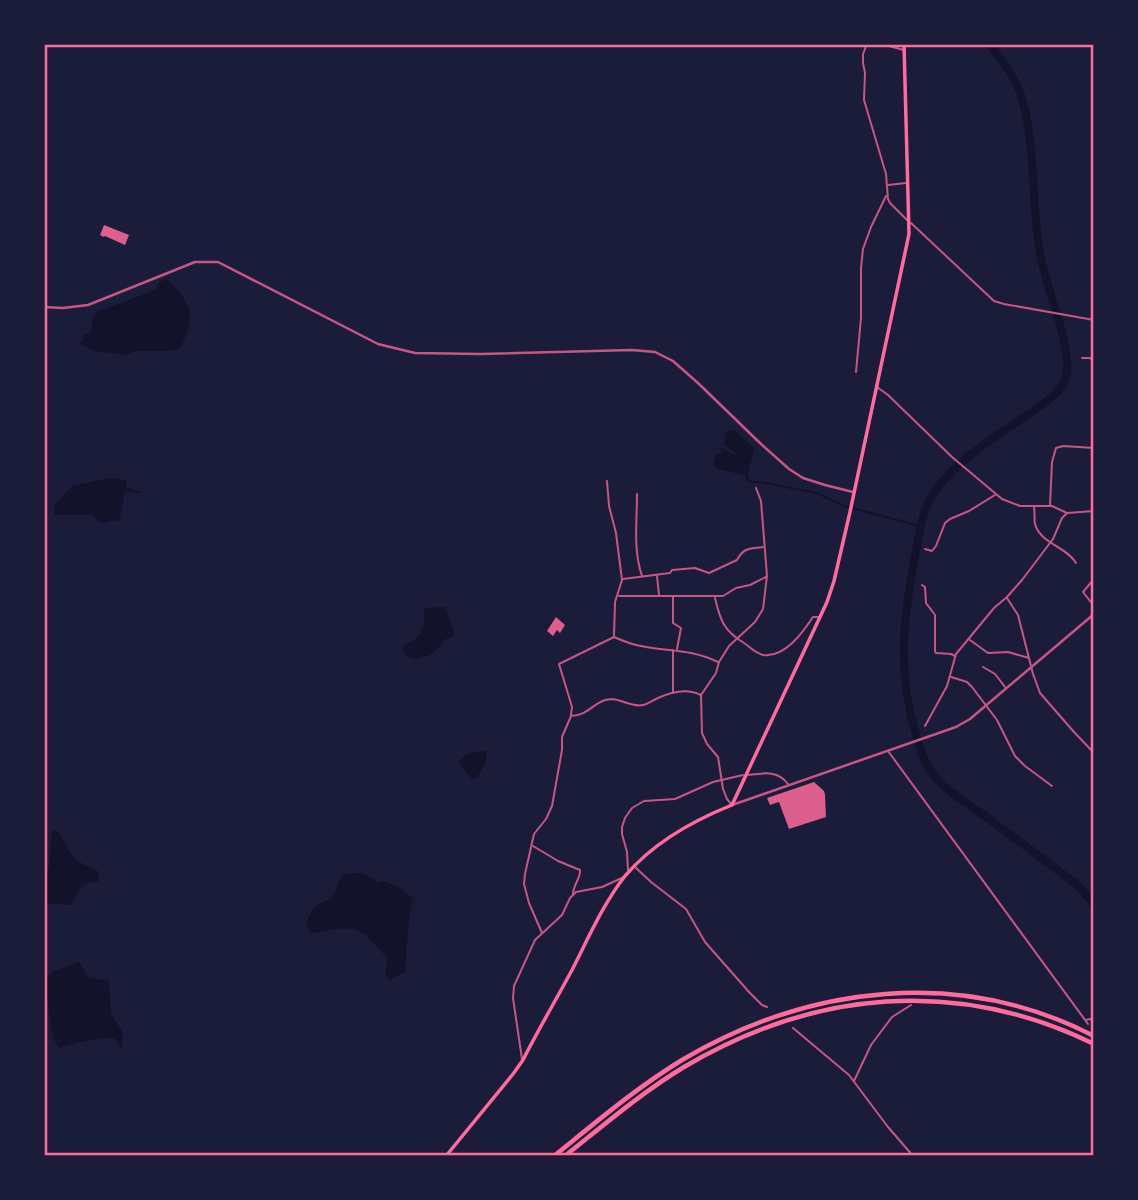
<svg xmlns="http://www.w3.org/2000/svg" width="1138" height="1200" font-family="'Fira Sans Condensed',sans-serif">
	<rect width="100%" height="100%" fill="#1b1b3a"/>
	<!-- water -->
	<g fill="#12122b">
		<path d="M166 279C175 285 184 297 188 306 193 317 186 340 179 349L171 351H136L125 355 93 351 79 343 83 341 84 335 91 331 93 316 99 311 153 291 157 288 158 283Z"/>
		<path d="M728 430H734L754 448 748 474 749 481H747L744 475 718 469 713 465 716 454 722 453 721 449 719 448H722L736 456 734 452 724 445 725 433Z"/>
		<path d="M110 478 126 480V487L145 493 125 492 119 522 112 520 102 523 92 515H54V506L72 486Z"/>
		<path d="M445 607 455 635 444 640 438 649 430 655 416 659 407 657 402 650 404 645C423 638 426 627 424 608Z"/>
		<path d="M484 751 487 753C486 763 481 775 473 780L458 762 468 753Z"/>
		<path d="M55 830 59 832 68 850 77 861 99 872 98 882C80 882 78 890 72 905L44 903V876L49 867 52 831Z"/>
		<path d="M347 873H360L374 878 375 882 379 883 381 881C395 884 403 889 413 899L409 918 405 972 390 980 385 973 388 959C384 954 380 950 376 946 362 931 357 926 335 929 327 930 320 933 312 933L307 927C307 920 311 910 316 906 321 902 327 902 332 897 339 889 336 879 347 873Z"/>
		<path d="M79 962 89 978 109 981 111 1015 123 1032 122 1049 114 1038C95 1038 78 1042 59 1048L53 1038 45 986 48 976 57 970Z"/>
	</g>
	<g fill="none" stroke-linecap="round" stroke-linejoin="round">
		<!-- stream -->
		<path stroke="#12122b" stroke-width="2" d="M749 480 750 482H761L817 493 844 506 920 526"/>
		<!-- river -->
		<path stroke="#12122b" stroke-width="8" d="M989 44C1002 60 1016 78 1022 99 1037 150 1030 205 1041 258 1048 292 1064 326 1067 361 1069 378 1062 388 1051 398 1013 427 963 452 935 491 921 510 920 534 915 556 903 618 897 673 916 735 920 748 924 762 933 774 946 791 968 804 986 817 1016 839 1046 861 1076 884L1090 899 1094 906"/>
	</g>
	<!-- building -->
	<g fill="#dd5f8e">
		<path d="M104 225 129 235 125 245 105 236 104 237 100 235Z"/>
		<path d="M556 617 565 625 560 633 557 630 553 636 547 631Z"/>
		<path d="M814 782 824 791 825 795 826 817 789 829 779 802 770 805 767 798Z"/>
	</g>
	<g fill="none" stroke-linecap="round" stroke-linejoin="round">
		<!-- minor -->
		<g stroke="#c65784" stroke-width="2">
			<path d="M867 44 863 54V63L865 73 864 100 886 174 888 199 890 203 907 220"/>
			<path d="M881 44 904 50"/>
			<path d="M888 185 906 183"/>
			<path d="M911 223 994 301 1004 304 1094 320"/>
			<path d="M1082 358H1090L1094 361"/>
			<path d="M856 372 861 318V268L863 249 871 227 886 196"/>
			<path d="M877 387 888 395 952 457 1002 499 1020 506H1052L1067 513 1094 511"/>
			<path d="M44 465 46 473 44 484"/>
			<path d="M607 481 609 506 616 533 622 580 615 602 614 636"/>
			<path d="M637 494C637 521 633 550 642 576"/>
			<path d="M1050 505 1052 462 1056 448 1063 446 1094 448"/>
			<path d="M1034 507C1035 512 1034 519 1035 524 1040 543 1067 547 1076 563"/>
			<path d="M925 549 932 551 936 546 945 523 950 519 969 511 995 495"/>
			<path d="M44 566V567"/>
			<path d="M657 576 659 595"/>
			<path d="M623 579 670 573 672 570 695 568 709 573 737 560C744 547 750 549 763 547"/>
			<path d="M1094 579 1083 592 1094 606"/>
			<path d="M922 585 925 587 926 603 935 615V651L936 653 951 654 955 656"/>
			<path d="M619 596H723L736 588 750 585 766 577"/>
			<path d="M673 597V623L681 628 677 649"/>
			<path d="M715 598C720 620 724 631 744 643 750 647 755 653 763 655 785 658 803 632 813 617H819"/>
			<path d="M1007 598 1018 615 1033 674 1040 693 1074 732 1094 753"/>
			<path d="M970 640 988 653 1008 652 1029 658"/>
			<path d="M983 667 995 674 1005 687"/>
			<path d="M951 677 967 682 972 687 997 720 1015 756 1025 766 1052 786"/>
			<path d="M673 693V650"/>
			<path d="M571 715 572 707 559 664 614 637C621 640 628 643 636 645 665 652 689 648 718 662"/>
			<path d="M925 726 947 686 956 654 994 608 1007 597 1022 580 1053 539 1062 518 1066 514"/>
			<path d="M888 751 1088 1024"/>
			<path d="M749 775C764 773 778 770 788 784"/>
			<path d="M732 805 727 799 723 789 718 757 707 744 702 733 701 695 716 673 719 662 729 646 755 622 763 609 767 576 761 501 756 488"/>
			<path d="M533 846 558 861 580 870C581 878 573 885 573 894"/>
			<path d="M635 867 651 882 686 909 705 942 749 992 762 1005 767 1007"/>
			<path d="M628 870 627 852 622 834V827L625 818 632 808 644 801 675 799 713 782 743 775"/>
			<path d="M542 933 529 903 524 884 525 874 534 834 546 819 552 806 562 750V737L571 716C588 715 591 705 605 700 619 696 629 708 643 705 648 704 653 700 658 698 671 692 687 688 701 695"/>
			<path d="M1086 1020 1090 1019 1094 1021"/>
			<path d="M793 1028 849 1075 888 1127 913 1156"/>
			<path d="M522 1059 513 998 514 986 535 940 562 915 570 898 576 892 602 887 624 877"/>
			<path d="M854 1081 871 1045 892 1017 911 1005"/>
		</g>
		<!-- tertiary -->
		<g stroke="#c65784" stroke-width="2.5">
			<path d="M44 307 63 308 88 305 195 262H218L378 344 415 353 480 354 632 350 655 352 673 361 698 383 761 444 789 469 803 478 825 485 853 492"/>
			<path d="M732 805 956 727 970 719 1094 614"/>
		</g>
		<!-- secondary -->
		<path stroke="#ff6b9d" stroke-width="3.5" d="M446 1156 513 1074 523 1060C538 1030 556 1000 572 970 588 939 603 904 625 876 653 843 692 821 732 805L827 602 834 581 850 512 909 234 904 44"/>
		<!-- motorway -->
		<g stroke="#ff6b9d" stroke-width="4.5">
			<path d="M554 1156C595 1123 636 1088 682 1060 809 985 960 967 1094 1036"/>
			<path d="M565 1156C604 1125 641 1093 684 1067 814 990 957 977 1094 1044"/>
		</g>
	</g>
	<!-- border -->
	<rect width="1138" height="1200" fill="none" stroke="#1b1b3a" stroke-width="91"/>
	<rect x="46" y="46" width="1046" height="1108" fill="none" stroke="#ff6b9d" stroke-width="2.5"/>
</svg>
